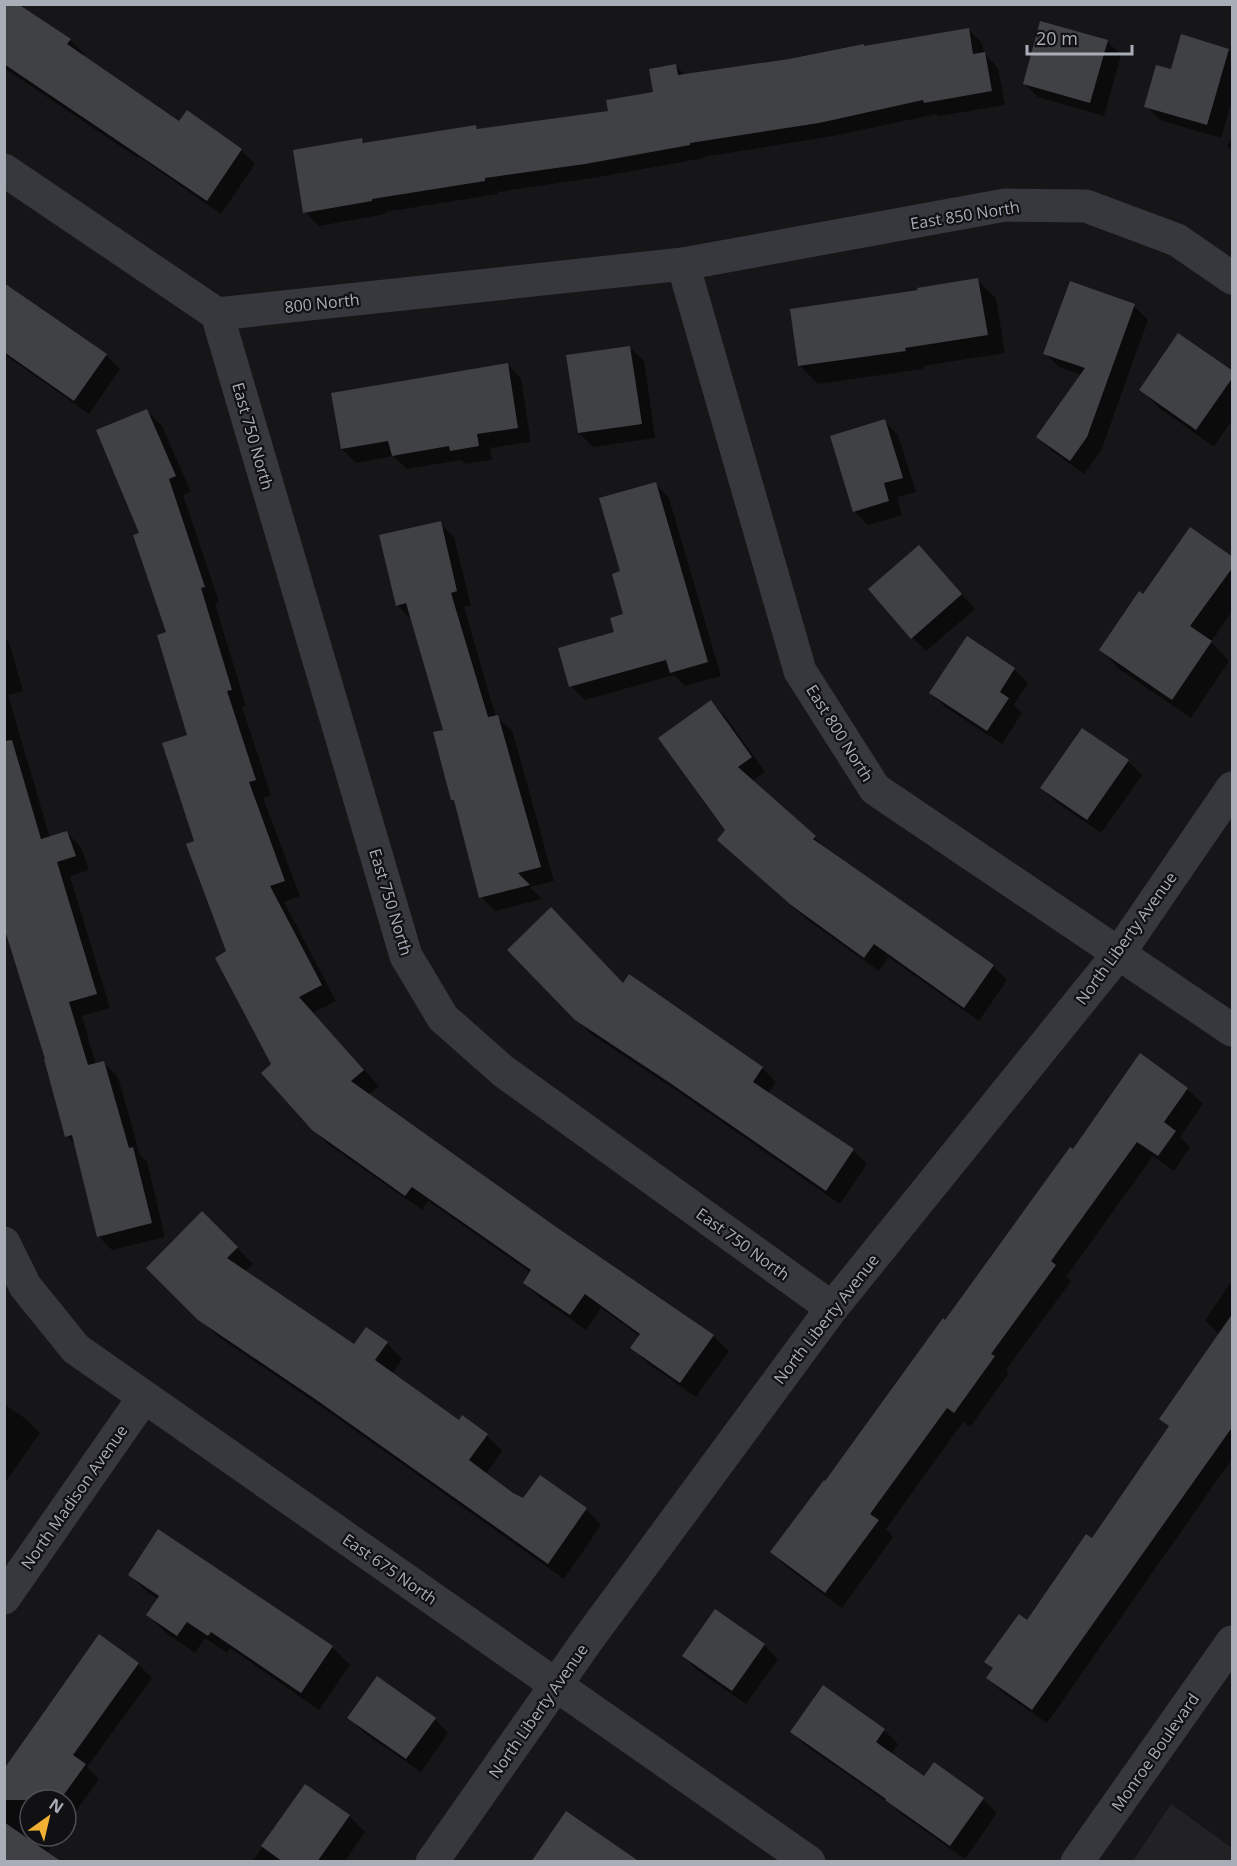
<svg xmlns="http://www.w3.org/2000/svg" width="1237" height="1866" font-family="'Open Sans',sans-serif">
	<rect width="100%" height="100%" fill="#161618"/>
	<!-- built -->
	<path fill="#222225" d="M1171 1804 1232 1848V1861H1133Z"/>
	<!-- shadow -->
	<g fill="#0007">
		<path d="M4 7 70 40 84 54 82 56 179 123 187 112 241 150 255 164 221 214 139 157 138 158 4 68Z"/>
		<path d="M968 29 982 43 984 53 998 68 1005 105 939 116 937 114 833 136 703 157 704 158 599 177 498 192V194L385 212 386 214 319 226 305 212 361 140 366 144 476 126 480 130 610 113 655 93 676 66 686 76 789 61 863 45 865 47Z"/>
		<path d="M1182 36 1229 50 1232 54V100L1221 138 1160 120 1146 106 1172 70Z"/>
		<path d="M1107 41 1121 55 1104 116 1038 97 1024 83Z"/>
		<path d="M1232 137V152L1227 146Z"/>
		<path d="M977 280 996 298 1005 353 923 366V369L818 384 800 366 791 310 919 291Z"/>
		<path d="M4 286 106 355 120 369 89 414 4 354Z"/>
		<path d="M1134 306 1148 320 1101 451 1084 474 1052 451 1038 437 1082 375 1059 367 1045 353Z"/>
		<path d="M629 347 644 361 655 438 593 447 579 433Z"/>
		<path d="M507 364 521 379 531 442 490 448 492 460 465 464 461 460 407 469 393 456 356 463 342 449Z"/>
		<path d="M1232 373V420L1214 447 1159 408 1141 390Z"/>
		<path d="M147 411 162 426 191 492 183 495 219 602 215 604 246 706 242 707 271 795 263 798 300 896 284 902 336 1001 313 1013 379 1086 368 1095 558 1230 713 1336 729 1351 696 1397 647 1363 632 1347 640 1336 601 1308 586 1330 540 1298 524 1283 531 1273 428 1201 422 1210 329 1145 313 1129 273 1064 228 952 196 842 189 736 168 633 141 534Z"/>
		<path d="M884 421 898 435 916 492 897 497 902 515 868 525 854 511Z"/>
		<path d="M655 484 669 498 721 676 685 686 674 675 585 700 571 686 615 633 625 615 622 572Z"/>
		<path d="M440 523 454 537 471 605 464 607 496 717 512 730 554 881 530 887 542 899 495 911 481 897 456 803 453 799 445 731 411 619 397 605Z"/>
		<path d="M1232 558V611L1211 642 1229 661 1191 718 1119 669 1101 650 1143 596Z"/>
		<path d="M933 561 975 609 926 651 912 637Z"/>
		<path d="M4 637 9 642 23 691 8 695 50 838 67 833 81 847 89 870 70 876 110 1008 82 1016 96 1065 104 1063 118 1077 140 1155 147 1162 165 1237 112 1250 98 1236 76 1145 67 1136 4 908Z"/>
		<path d="M1014 669 1028 683 1014 705 1022 713 1002 744 945 707 931 693Z"/>
		<path d="M711 702 725 716 765 772 752 781 829 851 993 966 1007 980 979 1021 888 957 879 971 806 919 719 840 727 831Z"/>
		<path d="M1128 761 1142 775 1101 833 1056 802 1042 788Z"/>
		<path d="M624 985 762 1068 776 1082 768 1094 853 1150 867 1164 840 1204 686 1097 591 1034 576 1019Z"/>
		<path d="M1187 1089 1203 1104 1180 1137 1190 1147 1174 1171 1153 1156 1066 1277 1071 1281 1006 1370 1009 1373 970 1427 963 1422 886 1529 893 1537 842 1608 788 1568 772 1552 1073 1151Z"/>
		<path d="M202 1213 253 1264 244 1272 354 1346 387 1343 402 1359 392 1374 459 1422 487 1435 502 1451 486 1474 513 1494 524 1500 586 1509 601 1525 564 1579 332 1414 216 1335 148 1268Z"/>
		<path d="M1232 1281V1459L1047 1723 1002 1692 988 1678 994 1669 986 1662 1028 1622 1092 1540 1170 1427 1161 1419 1219 1334 1205 1320Z"/>
		<path d="M4 1404 26 1419 40 1433 4 1484Z"/>
		<path d="M159 1531 332 1647 350 1665 319 1710 230 1648 227 1653 205 1638 195 1653 165 1632 148 1615 158 1599 147 1592 130 1575Z"/>
		<path d="M99 1636 138 1664 152 1678 87 1767 99 1779 66 1825V1800H30V1836H58L47 1853 4 1862V1771Z"/>
		<path d="M764 1645 778 1659 746 1704 697 1670 683 1656Z"/>
		<path d="M349 1718 435 1719 448 1733 421 1772 363 1732Z"/>
		<path d="M884 1730 898 1744 891 1754 924 1778 934 1765 983 1799 997 1813 965 1859 901 1814 893 1806 806 1746 792 1732Z"/>
		<path d="M305 1786 349 1816 365 1832 344 1862H252Z"/>
	</g>
	<!-- building -->
	<g fill="#404145">
		<path d="M4 4H18L71 39 67 44 179 121 187 110 242 149 207 201 4 64Z"/>
		<path d="M1040 21 1108 40 1090 103 1023 84Z"/>
		<path d="M969 28 973 54 985 52 992 91 924 103 923 100 819 123 690 143V145L585 164 485 178V181L372 199V201L303 213 293 150 362 138 363 143 476 125 477 129 608 111 606 100 653 92 649 69 676 64 678 75 789 59 864 44V46Z"/>
		<path d="M1181 34 1229 49 1207 125 1144 107 1156 65 1171 69Z"/>
		<path d="M978 278 988 335 905 348 906 351 798 366 790 309 918 290 917 288Z"/>
		<path d="M1070 281 1135 304 1087 437 1070 461 1036 437 1085 368 1043 354Z"/>
		<path d="M4 283 107 354 74 401 4 352Z"/>
		<path d="M1178 333 1233 371V377L1196 430 1139 390Z"/>
		<path d="M630 346 642 424 578 433 566 355Z"/>
		<path d="M508 363 518 428 477 434 479 446 450 451 449 446 392 456 388 441 341 449 331 393Z"/>
		<path d="M147 409 176 476 169 479 205 587 201 588 232 690 227 691 256 780 249 782 285 881 270 886 322 985 299 997 364 1070 351 1081 559 1229 714 1335 680 1383 630 1348 640 1334 585 1294 570 1315 523 1283 531 1270 412 1187 405 1196 312 1130 261 1073 271 1064 215 958 226 951 186 844 194 841 162 743 187 735 157 635 166 632 133 535 139 533 96 430Z"/>
		<path d="M885 419 903 478 884 483 889 501 853 512 830 436Z"/>
		<path d="M656 482 708 662 670 673 666 660 569 687 558 648 614 632 610 618 623 614 612 574 620 571 599 498Z"/>
		<path d="M441 521 457 591 451 593 488 717 498 715 541 867 518 873 530 885 479 898 454 800H451L433 732 443 730 406 603 396 606 379 535Z"/>
		<path d="M1190 527 1233 557V567L1190 626 1212 641 1172 700 1099 650 1139 591 1143 594Z"/>
		<path d="M919 545 962 594 911 639 868 589Z"/>
		<path d="M967 636 1015 668 1000 692 1009 698 987 731 929 693Z"/>
		<path d="M711 700 752 757 738 767 816 836 813 839 994 965 964 1008 874 944 864 958 791 905 717 840 725 830 658 738Z"/>
		<path d="M1082 728 1129 760 1087 820 1040 788Z"/>
		<path d="M12 740 41 839 67 831 76 856 57 862 97 994 69 1002 88 1065 104 1061 129 1148 133 1147 152 1223 97 1237 72 1135 65 1137 44 1059H45L4 927V741Z"/>
		<path d="M551 907 623 983 629 974 763 1067 753 1082 854 1149 826 1191 670 1083 575 1020 507 950Z"/>
		<path d="M1140 1053 1188 1088 1164 1122 1176 1131 1158 1156 1137 1142 1051 1261 1056 1265 991 1354 995 1356 954 1413 947 1408 870 1514 879 1520 825 1593 770 1552 824 1480 825 1481 943 1318 945 1320 1070 1147 1073 1149Z"/>
		<path d="M202 1211 238 1247 227 1258 354 1344 366 1327 388 1342 375 1360 459 1420 462 1415 488 1434 469 1460 513 1493 523 1498 540 1475 587 1508 548 1564 315 1399 198 1320 146 1268Z"/>
		<path d="M1233 1313V1426L1032 1710 986 1678 993 1668 984 1662 1019 1614 1027 1620 1086 1534 1092 1538 1169 1426 1159 1419Z"/>
		<path d="M158 1529 333 1646 301 1693 211 1632 208 1636 187 1622 177 1636 146 1615 159 1596 128 1575Z"/>
		<path d="M715 1609 765 1644 732 1691 682 1656Z"/>
		<path d="M99 1634 139 1663 73 1755 86 1764 60 1800H4V1769Z"/>
		<path d="M377 1676 436 1718 406 1759 347 1718Z"/>
		<path d="M823 1685 885 1729 876 1742 924 1776 934 1762 984 1798 950 1846 885 1800 886 1799 790 1732Z"/>
		<path d="M305 1784 350 1815 317 1862H283L261 1846Z"/>
		<path d="M566 1811 640 1862H531Z"/>
		<path d="M4 1822 62 1862H4Z"/>
	</g>
	<g fill="none" stroke-linecap="round" stroke-linejoin="round">
		<!-- minor -->
		<g stroke="#37383d" stroke-width="33">
			<path d="M4 170 217 314 683 264 1005 205 1086 206 1177 240 1232 278"/>
			<path d="M683 264 800 671 875 789 1232 1030"/>
			<path d="M217 314 406 956 443 1018 503 1071 832 1308"/>
			<path d="M4 1243 25 1286 76 1349 809 1862"/>
			<path d="M4 1598 144 1397"/>
			<path d="M432 1862 586 1642 832 1308 1119 953 1232 788"/>
		</g>
		<!-- tertiary -->
		<path stroke="#37383d" stroke-width="33" d="M1077 1862 1232 1642"/>
	</g>
	<g text-anchor="middle" stroke-width="4.5" stroke-linejoin="round" paint-order="stroke">
		<!-- street labels -->
		<g font-size="16" fill="#a8adb8" stroke="#111113">
			<text transform="translate(965 215) rotate(-9)" y="6">East 850 North</text>
			<text transform="translate(322 303) rotate(-6)" y="6">800 North</text>
			<text transform="translate(253 436) rotate(74)" y="6">East 750 North</text>
			<text transform="translate(840 733) rotate(58)" y="6">East 800 North</text>
			<text transform="translate(391 902) rotate(73)" y="6">East 750 North</text>
			<text transform="translate(1126 938) rotate(-54)" y="6">North Liberty Avenue</text>
			<text transform="translate(743 1244) rotate(36)" y="6">East 750 North</text>
			<text transform="translate(826 1319) rotate(-52)" y="6">North Liberty Avenue</text>
			<text transform="translate(74 1497) rotate(-55)" y="6">North Madison Avenue</text>
			<text transform="translate(390 1569) rotate(35)" y="6">East 675 North</text>
			<text transform="translate(538 1711) rotate(-55)" y="6">North Liberty Avenue</text>
			<text transform="translate(1155 1752) rotate(-55)" y="6">Monroe Boulevard</text>
		</g>
	</g>
	<!-- border -->
	<rect width="1237" height="1866" fill="none" stroke="#a8adb8" stroke-width="12"/>
	<!-- north arrow -->
	<g transform="translate(48 1818) rotate(34)"><circle r="28" fill="#111113" stroke="#4d4f55" stroke-width="1.5"/>
	<path d="M0-4.5L10 22L0 15L-10 22Z" fill="#f2b134"/>
	<text y="-9" font-size="16" font-weight="bold" text-anchor="middle" fill="#a8adb8">N</text>
	</g>
	<!-- scale -->
	<path d="M1027 45v9h105v-9" fill="none" stroke="#a8adb8" stroke-width="3"/>
	<text x="1036" y="45" font-size="18" fill="#a8adb8" stroke="#111113" stroke-width="4.5" paint-order="stroke">20 m</text>
</svg>
